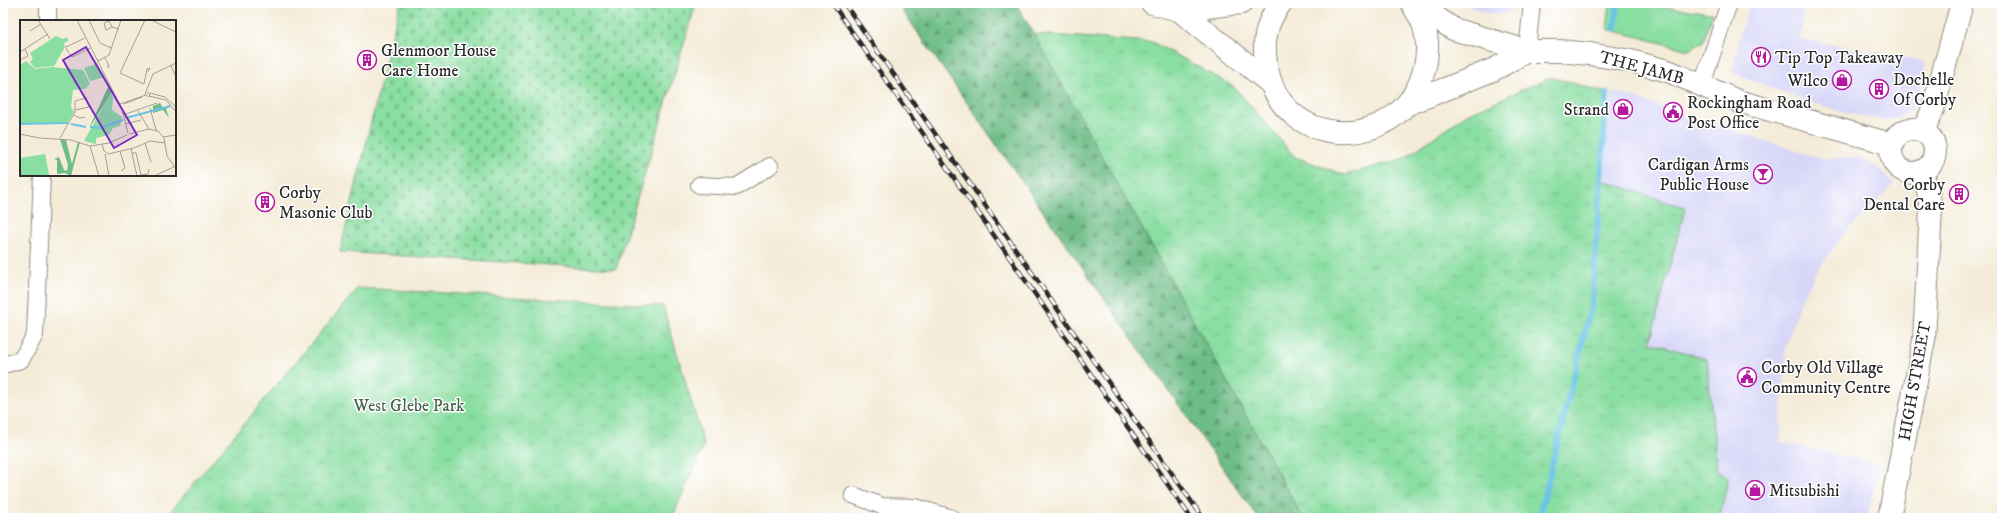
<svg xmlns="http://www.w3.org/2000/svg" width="2005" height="521" font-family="'IM FELL DW Pica',serif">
	<defs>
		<pattern id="forest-firs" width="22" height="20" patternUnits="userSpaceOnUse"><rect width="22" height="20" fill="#6ebd87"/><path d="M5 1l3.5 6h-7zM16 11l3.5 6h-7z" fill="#5b9a6f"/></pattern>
		<pattern id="cemetery-stones" width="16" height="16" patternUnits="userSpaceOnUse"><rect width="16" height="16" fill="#89dea1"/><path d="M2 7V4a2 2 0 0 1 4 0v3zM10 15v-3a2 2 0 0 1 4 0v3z" fill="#76bf8b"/></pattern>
		<pattern id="park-tufts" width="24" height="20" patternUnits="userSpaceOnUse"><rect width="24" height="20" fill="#89dea1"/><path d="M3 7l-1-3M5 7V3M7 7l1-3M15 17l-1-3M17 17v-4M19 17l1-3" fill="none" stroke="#76bf8b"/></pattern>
	</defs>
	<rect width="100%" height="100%" fill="#fff"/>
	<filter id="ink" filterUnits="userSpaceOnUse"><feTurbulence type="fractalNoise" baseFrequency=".025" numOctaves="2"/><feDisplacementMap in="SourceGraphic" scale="8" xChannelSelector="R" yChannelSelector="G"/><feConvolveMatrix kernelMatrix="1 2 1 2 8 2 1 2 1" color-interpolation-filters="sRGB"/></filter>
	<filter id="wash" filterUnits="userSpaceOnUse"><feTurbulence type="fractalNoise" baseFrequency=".012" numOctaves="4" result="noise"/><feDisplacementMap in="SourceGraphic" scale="16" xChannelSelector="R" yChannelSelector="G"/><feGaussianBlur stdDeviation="0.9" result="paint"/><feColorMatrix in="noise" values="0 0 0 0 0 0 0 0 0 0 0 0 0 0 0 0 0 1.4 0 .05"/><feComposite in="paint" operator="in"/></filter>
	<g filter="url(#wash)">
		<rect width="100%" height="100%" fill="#f4ecd8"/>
		<!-- built -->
		<g fill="#d8d7f8">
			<path d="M1464 3H1520L1514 10 1504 14 1487 13 1472 8Z"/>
			<path d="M1750 3H1801L1800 11H1804L1800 39 1909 58 1926 63 1918 100 1900 117 1885 121 1845 113 1800 99 1732 72 1740 34Z"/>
			<path d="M1612 91 1822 159 1859 157 1878 168 1894 184 1840 239 1815 274 1799 305 1786 347 1780 442 1879 464 1868 518H1719L1729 477 1717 472 1707 359 1650 343 1685 208 1602 180Z"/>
		</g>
		<!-- grass -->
		<path fill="#89dea1" stroke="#5a8466" d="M1610 3H1634L1712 13 1703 42 1689 50 1607 29Z"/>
		<!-- forest -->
		<path fill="url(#forest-firs)" stroke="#4c7459" d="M897 3 1016 4 1034 34 1303 518H1258Z"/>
		<!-- cemetery -->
		<path fill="url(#cemetery-stones)" stroke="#5a8466" d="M400 3H696L616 269 340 252Z"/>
		<!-- park -->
		<g fill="url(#park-tufts)" stroke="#5a8466">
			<path d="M1034 34 1152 42 1233 86 1295 157 1345 175 1403 159 1467 114 1551 77 1607 93 1602 180 1685 208 1650 342 1707 359 1717 472 1729 477 1719 518H1303Z"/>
			<path d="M358 288 663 306 704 445 672 518H165Z"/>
		</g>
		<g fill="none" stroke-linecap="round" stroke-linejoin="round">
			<!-- stream -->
			<g stroke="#6ac4e8" stroke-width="6">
				<path d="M1615 29 1618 3"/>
				<path d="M1539 518 1592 303 1607 93"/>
			</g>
		</g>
	</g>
	<g filter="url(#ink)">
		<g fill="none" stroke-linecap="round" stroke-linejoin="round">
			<defs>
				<g id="street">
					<path d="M48 21V3"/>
					<path d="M1527 51 1532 3"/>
					<path d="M1702 85 1729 3"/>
					<path d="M699 185 736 187 770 166"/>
					<path d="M3 365 21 360 35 335 42 175"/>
					<path d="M853 495 882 506 915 507 952 518"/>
				</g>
				<g id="secondary">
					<path d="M1152 3 1179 10 1270 83"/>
					<path d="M1281 3C1265 23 1262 44 1267 68 1283 155 1407 153 1425 66 1428 53 1428 38 1423 24 1421 17 1415 10 1412 3"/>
					<path d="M1415 3 1453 29 1527 51H1559L1590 54 1631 61 1668 71 1738 101 1891 144"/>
					<path d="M1179 10 1241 3"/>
					<path d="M1408 104 1495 69 1527 51"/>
					<circle cx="1913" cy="151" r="22"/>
					<path d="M1923 131 1933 109 1962 3"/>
					<path d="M1889 518 1924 340 1931 209 1928 190 1921 171"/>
				</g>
			</defs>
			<!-- street casing -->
			<use href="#street" stroke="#908c82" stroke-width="18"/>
			<!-- secondary casing -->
			<use href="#secondary" stroke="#908c82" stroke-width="24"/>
			<!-- street -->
			<use href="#street" stroke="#fff" stroke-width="16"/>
			<!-- secondary -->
			<use href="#secondary" stroke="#fff" stroke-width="22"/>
			<defs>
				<g id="rail">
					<path d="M832 3 1191 518"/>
					<path d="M844 3 1203 518"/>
				</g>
			</defs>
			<!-- rail casing -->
			<use href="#rail" stroke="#2b2b2b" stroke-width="4.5"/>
			<!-- rail -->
			<use href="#rail" stroke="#fff" stroke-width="3" stroke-dasharray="9" stroke-linecap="butt"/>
		</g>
	</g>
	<!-- icons -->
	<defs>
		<symbol id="restaurant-ring" viewBox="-11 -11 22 22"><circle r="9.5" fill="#fff" stroke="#b5179e" stroke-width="1.5"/><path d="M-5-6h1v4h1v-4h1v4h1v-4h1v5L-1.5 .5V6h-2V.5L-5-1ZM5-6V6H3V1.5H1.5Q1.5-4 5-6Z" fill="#b5179e"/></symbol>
		<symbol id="building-ring" viewBox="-11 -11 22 22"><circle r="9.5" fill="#fff" stroke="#b5179e" stroke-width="1.5"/><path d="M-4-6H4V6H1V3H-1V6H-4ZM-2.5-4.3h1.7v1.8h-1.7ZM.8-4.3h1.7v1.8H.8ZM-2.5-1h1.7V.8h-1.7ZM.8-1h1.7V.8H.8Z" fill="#b5179e"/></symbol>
		<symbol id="shop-ring" viewBox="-11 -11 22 22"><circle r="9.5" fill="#fff" stroke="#b5179e" stroke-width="1.5"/><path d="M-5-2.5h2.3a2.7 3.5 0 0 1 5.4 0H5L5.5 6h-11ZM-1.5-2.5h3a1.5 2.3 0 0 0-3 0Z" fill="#b5179e"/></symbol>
		<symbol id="civic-ring" viewBox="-11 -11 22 22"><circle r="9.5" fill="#fff" stroke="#b5179e" stroke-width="1.5"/><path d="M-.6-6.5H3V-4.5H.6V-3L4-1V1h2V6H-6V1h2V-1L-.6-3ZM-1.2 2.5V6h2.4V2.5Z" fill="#b5179e"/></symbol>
		<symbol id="bar-ring" viewBox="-11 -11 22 22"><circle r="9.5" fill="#fff" stroke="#b5179e" stroke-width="1.5"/><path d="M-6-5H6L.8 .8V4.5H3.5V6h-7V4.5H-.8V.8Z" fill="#b5179e"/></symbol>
	</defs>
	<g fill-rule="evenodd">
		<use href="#restaurant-ring" x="1750" y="46" width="22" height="22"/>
		<use href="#building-ring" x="356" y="49" width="22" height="22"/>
		<use href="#shop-ring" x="1831" y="69" width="22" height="22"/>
		<use href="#building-ring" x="1868" y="78" width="22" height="22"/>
		<use href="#shop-ring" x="1612" y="98" width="22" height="22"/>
		<use href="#civic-ring" x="1662" y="101" width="22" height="22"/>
		<use href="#bar-ring" x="1752" y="163" width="22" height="22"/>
		<use href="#building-ring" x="1948" y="183" width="22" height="22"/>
		<use href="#building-ring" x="254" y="191" width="22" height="22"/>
		<use href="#civic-ring" x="1736" y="366" width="22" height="22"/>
		<use href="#shop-ring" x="1744" y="479" width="22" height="22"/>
	</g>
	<g text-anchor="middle" stroke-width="3" stroke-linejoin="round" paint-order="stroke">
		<!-- poi labels -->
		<g font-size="17" fill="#2b2b2b" stroke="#fff" text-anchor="start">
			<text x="381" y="56">Glenmoor House<tspan x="381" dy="20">Care Home</tspan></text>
			<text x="1775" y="63">Tip Top Takeaway</text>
			<text x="1893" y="85">Dochelle<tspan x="1893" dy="20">Of Corby</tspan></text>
			<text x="1828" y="86" text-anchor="end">Wilco</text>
			<text x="1687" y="108">Rockingham Road<tspan x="1687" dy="20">Post Office</tspan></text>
			<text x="1609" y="115" text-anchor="end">Strand</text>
			<text x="1749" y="170" text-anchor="end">Cardigan Arms<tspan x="1749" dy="20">Public House</tspan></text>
			<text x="1945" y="190" text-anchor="end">Corby<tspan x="1945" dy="20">Dental Care</tspan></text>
			<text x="279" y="198">Corby<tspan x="279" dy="20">Masonic Club</tspan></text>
			<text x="1761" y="373">Corby Old Village<tspan x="1761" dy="20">Community Centre</tspan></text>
			<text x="1769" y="496">Mitsubishi</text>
		</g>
		<!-- street labels -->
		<g font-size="17" fill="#2b2b2b" stroke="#fff">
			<text transform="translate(1642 67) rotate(15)" y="6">THE JAMB</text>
			<text transform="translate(1914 381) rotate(-80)" y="6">HIGH STREET</text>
		</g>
		<!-- park labels -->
		<g font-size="17" fill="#47614e" stroke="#fff">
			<text x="409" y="411">West Glebe Park</text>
		</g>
	</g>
	<!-- overview -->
	<g transform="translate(20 20)">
		<rect width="156" height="156" fill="#f4ecd8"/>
		<path d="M89 65 92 72 70 107V106ZM140 83 143 88 151 86 146 89 149 98 143 90 133 93V86ZM40 119 46 120 52 144 58 122H60L51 156 45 153 37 154V140L34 139 39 137 44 150 47 151 48 145Z" fill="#6ebd87"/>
		<path d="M77 44 85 57 70 61 64 48Z" fill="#89dea1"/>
		<path d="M6 41 15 49 32 47 63 50 70 64 65 69 53 70 51 87 54 92 47 104H0V45ZM91 73 93 78 92 90 102 97 100 106 93 108 89 115 76 118V124L64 121ZM25 134 29 155 0 156V138Z" fill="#89dea1"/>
		<path d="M36 16 43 19 47 17 48 21 44 23 45 27 34 46 15 48 10 42 13 39 10 33Z" fill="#89dea1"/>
		<path fill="none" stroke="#6ac4e8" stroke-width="2" d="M106 98 150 86M0 104 48 103M51 104 66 107M70 107 79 108 103 100"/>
		<path fill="none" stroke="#a49f93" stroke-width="1" d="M18 0 30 19M57 0 99 83M69 0 80 23 91 28M125 0 100 53 124 64 127 49 130 48 128 52M131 0 156 12M92 7 89 1 84 3 86 10 92 7 99 9M10 11 21 4M65 18 46 27 47 30 52 37 70 28M0 32 28 14M84 37 89 45 87 46 90 48M0 40 8 36 5 29M78 41 89 35 101 0M151 46 156 57M127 72 130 74 129 77 125 74 133 54 156 43M130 73 145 77 156 87M129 76 146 80 156 92M100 84 126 75M104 84 122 77M130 88 136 110M102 89 108 113M55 90 69 87 66 77M118 91 129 109M53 95 60 98 65 97M103 95 137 83M105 104 121 100M0 114 19 118 51 120 70 126M109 114 129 109 138 111 144 118 147 136 154 146M143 117 156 115M40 118 55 92V81L66 78M125 123 131 142M82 124 84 131 88 134 114 128 130 121 145 123M111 129 117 156M100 131 105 148 101 151M112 133H116L121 155 128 154 129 149M85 134 89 156M79 156 70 126 89 123 107 115M134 156 156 146"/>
		<path fill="#7b2cbf" fill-opacity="0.15" stroke="#7b2cbf" stroke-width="2" d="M66 27 117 115 94 128 43 40Z"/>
		<rect width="156" height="156" fill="none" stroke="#2b2b2b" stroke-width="2"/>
	</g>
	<!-- margin -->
	<rect width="2005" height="521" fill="none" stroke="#fff" stroke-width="16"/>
</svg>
